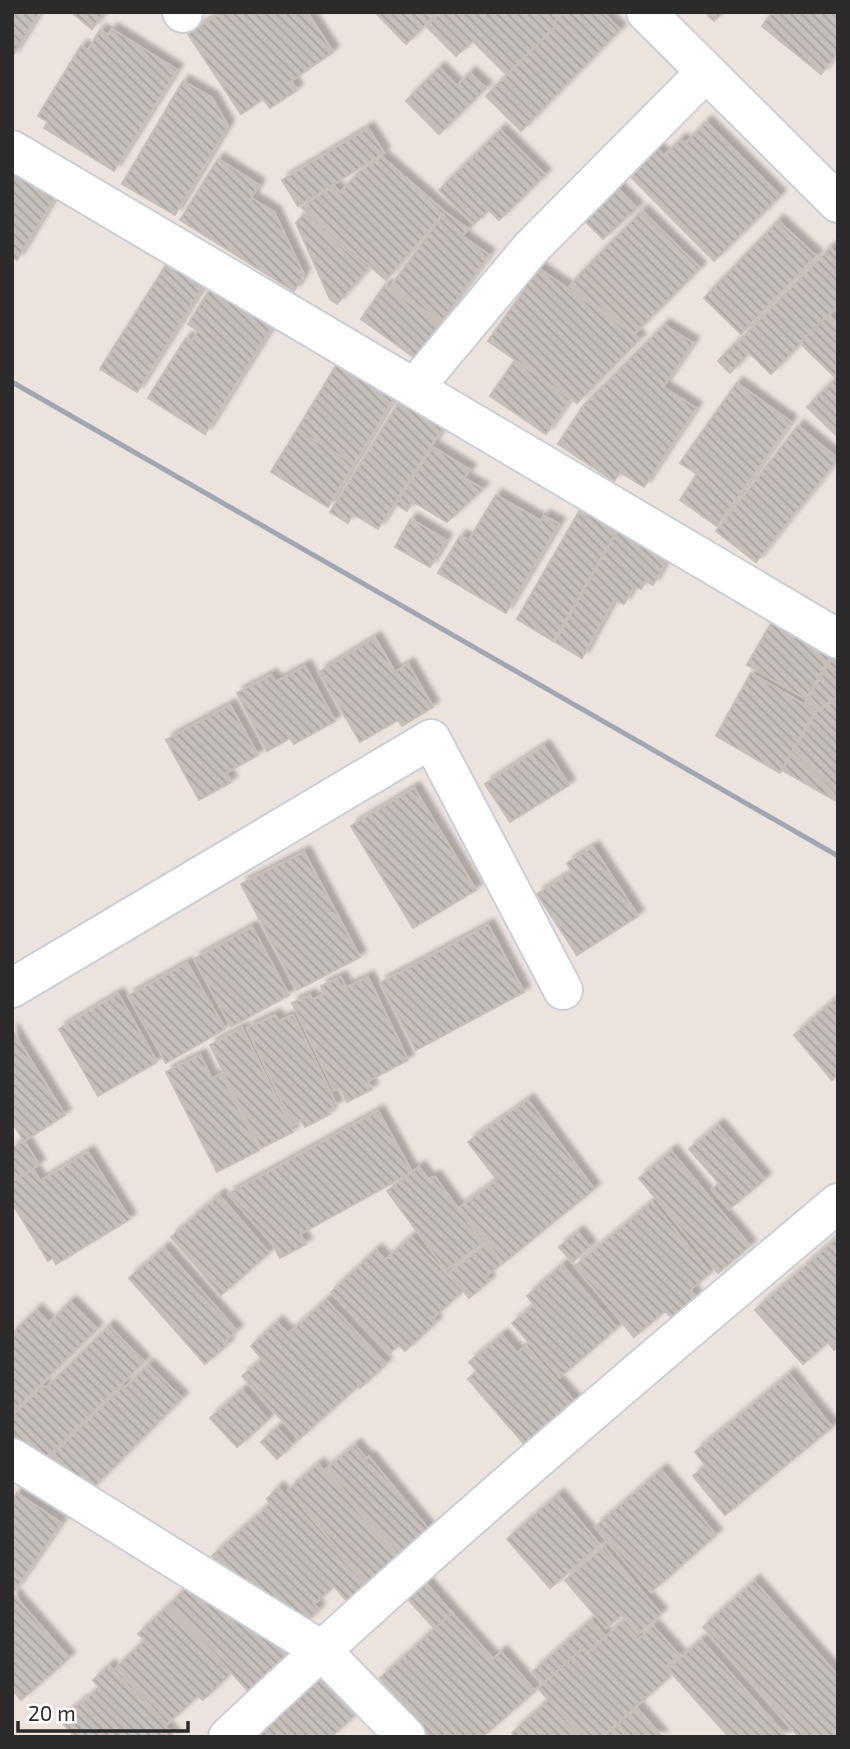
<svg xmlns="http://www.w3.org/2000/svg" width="850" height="1749" font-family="'Exo 2',sans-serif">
	<defs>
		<pattern id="building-back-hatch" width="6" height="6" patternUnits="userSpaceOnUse" patternTransform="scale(1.75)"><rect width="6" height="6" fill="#c5beb9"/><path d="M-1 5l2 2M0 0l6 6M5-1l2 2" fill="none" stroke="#a9a39f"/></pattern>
		<filter id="shadow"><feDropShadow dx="6" dy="-6" stdDeviation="2" flood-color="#0004"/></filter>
	</defs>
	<rect width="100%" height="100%" fill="#ece3dd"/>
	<!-- building -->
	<g fill="url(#building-back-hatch)" stroke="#c8beb7" stroke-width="2" filter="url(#shadow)">
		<path d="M12 12H40L12 57Z"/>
		<path d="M71 12H105L92 29Z"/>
		<path d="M222 12H307L333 52 291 81 297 90 270 108 263 99 241 114 188 34Z"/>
		<path d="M375 12H438L406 44Z"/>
		<path d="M440 12H564L553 23 557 25 507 75 473 41 456 56 426 26Z"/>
		<path d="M564 12H602L620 30 521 131 486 96 557 25 553 23Z"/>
		<path d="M705 12H723L714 21Z"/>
		<path d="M773 12H838V53L821 74 762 26Z"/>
		<path d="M112 29 177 70 114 171 44 128 48 122 38 116 81 46 88 50 100 30 108 35Z"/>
		<path d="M439 68 457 86 470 73 486 88 439 134 406 101Z"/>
		<path d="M183 81 212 98 228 126 175 215 122 184Z"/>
		<path d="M706 122 780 196 714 261 629 175 656 148 664 156 681 139 685 144Z"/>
		<path d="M368 128 384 153 298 206 282 180Z"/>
		<path d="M500 130 545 175 499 220 489 210 474 224 439 190Z"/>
		<path d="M382 157 445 212 386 280 301 207 334 186 340 193 359 172Z"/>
		<path d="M218 159 259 185 251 198 274 212 304 275 294 291 180 220Z"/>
		<path d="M12 165 58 192 17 260 12 257Z"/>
		<path d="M613 184 637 208 603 239 580 216Z"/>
		<path d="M642 211 700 268 639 329 582 272Z"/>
		<path d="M445 212 468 229 462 236 489 255 441 322 391 286Z"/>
		<path d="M304 214 368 269 337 304 330 299 296 223Z"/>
		<path d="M778 221 816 256 741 334 704 298Z"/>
		<path d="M830 248 838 256V305L771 374 738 342Z"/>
		<path d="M170 259 206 282 137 392 100 369Z"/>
		<path d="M531 263 640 339 577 403 488 341 525 289 517 283Z"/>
		<path d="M582 272 639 329 635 333 570 286Z"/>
		<path d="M214 283 275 322 205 434 148 398 186 338 192 341 198 331 188 324Z"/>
		<path d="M385 285 439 324 415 358 361 319Z"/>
		<path d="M828 315 838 325 836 378 800 343Z"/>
		<path d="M664 325 693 343 663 387 696 408 644 487 620 472 614 481 558 444 584 405Z"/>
		<path d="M736 343 747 355 730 373 718 361Z"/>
		<path d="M340 359 397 393 354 464 297 430Z"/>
		<path d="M515 360 570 399 546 434 490 396Z"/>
		<path d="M838 376V433L836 435 807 407Z"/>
		<path d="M737 383 791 422 717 526 680 500 697 474 680 463Z"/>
		<path d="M403 396 446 423 378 529 353 514 348 523 330 512Z"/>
		<path d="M798 426 838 459 756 562 716 531Z"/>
		<path d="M297 430 354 464 328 507 271 472Z"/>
		<path d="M433 447 470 470 464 478 483 489 447 522 412 501 407 511 396 504Z"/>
		<path d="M496 495 541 521 544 516 559 524 506 613 438 573 460 536 469 540Z"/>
		<path d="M584 503 621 524 553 641 517 619Z"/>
		<path d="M411 519 446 540 430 567 395 547Z"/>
		<path d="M621 524 671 552 653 585 646 581 641 589 634 586 624 604 614 600 582 658 555 642Z"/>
		<path d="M771 623 830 657 806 699 747 665Z"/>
		<path d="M375 638 395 672 408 664 433 707 402 726 398 720 360 742 319 672Z"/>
		<path d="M837 650 838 697 818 709 806 702Z"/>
		<path d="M305 666 335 721 294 744 290 738 267 751 237 693 271 675 276 682Z"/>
		<path d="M751 673 815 711 780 773 716 736Z"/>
		<path d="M838 699V798L794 750 816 712Z"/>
		<path d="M230 705 258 755 226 773 231 782 199 800 166 740Z"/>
		<path d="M544 746 569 785 510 822 485 784Z"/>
		<path d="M793 750 838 798V802L782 770Z"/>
		<path d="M414 788 476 890 413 928 351 826Z"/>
		<path d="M593 847 638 916 577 955 537 894 572 872 567 863Z"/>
		<path d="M304 852 360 957 297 990 241 884Z"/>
		<path d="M488 925 524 992 416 1050 380 983Z"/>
		<path d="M252 927 289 995 231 1027 194 959Z"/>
		<path d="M187 963 225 1029 166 1063 128 996Z"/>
		<path d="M341 977 346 988 368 977 408 1060 368 1081 372 1089 347 1102 340 1088 334 1090 292 1003 310 995 312 1000 324 994 321 986Z"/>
		<path d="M118 994 157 1062 98 1096 59 1029Z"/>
		<path d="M838 997V1075L832 1080 794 1035Z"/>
		<path d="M275 1015 279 1021 293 1015 337 1106 328 1110 330 1114 305 1127 301 1120 293 1125 247 1028Z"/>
		<path d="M242 1028 293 1132 261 1148 210 1045Z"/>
		<path d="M12 1030 65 1115 24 1141 12 1122Z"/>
		<path d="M200 1055 212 1079 221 1074 259 1150 217 1172 166 1072Z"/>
		<path d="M528 1100 594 1189 503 1263 460 1207 497 1180 468 1142Z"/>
		<path d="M378 1111 412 1172 300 1234 306 1244 280 1258 272 1243 228 1194Z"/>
		<path d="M718 1125 765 1179 729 1209 712 1190 719 1183 689 1149Z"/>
		<path d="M24 1141 39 1165 12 1180V1148Z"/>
		<path d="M671 1151 750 1246 718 1273 639 1178Z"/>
		<path d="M88 1152 130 1219 56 1264 53 1258 48 1261 12 1203V1182L33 1169 40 1181Z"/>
		<path d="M419 1167 428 1179 435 1177 483 1243 446 1270 387 1191Z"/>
		<path d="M219 1195 269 1253 221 1295 171 1237Z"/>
		<path d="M652 1202 710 1273 690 1290 696 1297 672 1318 665 1311 634 1337 575 1266Z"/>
		<path d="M578 1232 590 1247 572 1262 559 1247Z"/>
		<path d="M411 1237 463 1291 432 1319 436 1322 405 1351 399 1345 389 1354 331 1292 376 1250 385 1260Z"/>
		<path d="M838 1237V1347L834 1350 828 1342 803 1364 755 1310Z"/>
		<path d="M486 1244 501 1264 486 1276 489 1281 469 1298 449 1273Z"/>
		<path d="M164 1248 237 1331 225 1341 228 1344 205 1364 129 1278Z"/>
		<path d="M562 1265 617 1328 560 1377 512 1323 534 1305 527 1296Z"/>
		<path d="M326 1300 386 1364 360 1388 358 1386 299 1439 242 1376 262 1359 251 1346 277 1322 288 1334Z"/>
		<path d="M70 1302 97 1329 12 1413V1334L36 1310 49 1323Z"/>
		<path d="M109 1326 144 1362 35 1469 12 1446V1416L43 1386 46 1388Z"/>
		<path d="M502 1335 517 1353 526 1346 584 1412 534 1437 524 1444 468 1379 477 1371 469 1362Z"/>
		<path d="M148 1365 182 1398 83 1498 41 1466 123 1386 125 1388Z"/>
		<path d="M789 1374 832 1427 725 1515 693 1476 706 1466 695 1452Z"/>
		<path d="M242 1390 268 1420 237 1447 210 1418Z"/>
		<path d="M277 1428 292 1445 277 1459 261 1442Z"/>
		<path d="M355 1445 367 1459 369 1457 431 1532 400 1557 326 1469Z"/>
		<path d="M318 1464 397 1558 367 1583 288 1490Z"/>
		<path d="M661 1470 716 1535 651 1592 595 1527Z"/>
		<path d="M278 1488 373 1592 354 1609 334 1586 314 1604 319 1610 301 1626 263 1602 239 1576 234 1581 212 1556 270 1504 267 1499Z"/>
		<path d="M17 1493 61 1523 15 1590 12 1588V1500Z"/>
		<path d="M558 1495 600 1545 550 1588 507 1539Z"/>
		<path d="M604 1547 661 1614 638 1634 622 1615 606 1628 565 1580Z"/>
		<path d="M423 1580 452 1613 435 1629 405 1596Z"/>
		<path d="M754 1581 838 1676V1733L834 1737H799L703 1627Z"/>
		<path d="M190 1584 291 1655 251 1694 169 1605Z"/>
		<path d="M12 1593 69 1658 21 1700 12 1689Z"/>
		<path d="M167 1607 229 1675 203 1700 198 1696 167 1724 116 1668 145 1640 138 1634Z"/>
		<path d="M452 1613 493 1659 501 1652 535 1691 482 1737H427L380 1678Z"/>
		<path d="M591 1620 606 1637 587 1653 583 1648 543 1684 532 1672Z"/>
		<path d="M622 1622 638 1640 653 1626 679 1655 664 1668 670 1676 602 1737H581L538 1688 583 1648 587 1653Z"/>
		<path d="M701 1640 787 1737H729L668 1669Z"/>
		<path d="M109 1666 175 1737H116L83 1702 99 1687 93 1680Z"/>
		<path d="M324 1675 357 1713 331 1737H255Z"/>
		<path d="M549 1700 581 1737H515L512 1733Z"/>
		<path d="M81 1702 113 1737H75L60 1720Z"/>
		<path d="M637 1708 662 1737H603Z"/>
	</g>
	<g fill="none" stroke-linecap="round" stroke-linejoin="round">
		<defs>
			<g id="minor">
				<path d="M182 12 183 13"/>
				<path d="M646 12 838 203"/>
				<path d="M12 150 838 639"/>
				<path d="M415 387 531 248 706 72"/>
				<path d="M12 988 431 739 563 990"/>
				<path d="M12 1458 321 1650 406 1737"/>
				<path d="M228 1737C425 1552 631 1377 838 1203"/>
			</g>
		</defs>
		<!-- minor casing -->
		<use href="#minor" stroke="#c9cfd8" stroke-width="42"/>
		<!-- minor -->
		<use href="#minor" stroke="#fff" stroke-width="38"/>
		<!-- rail -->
		<path stroke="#a0a7b4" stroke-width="5" d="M12 382 838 856"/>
	</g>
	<!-- border -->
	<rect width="850" height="1749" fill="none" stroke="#2b2b2b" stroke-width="28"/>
	<!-- scale -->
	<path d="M18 1721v10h170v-10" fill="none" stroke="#2b2b2b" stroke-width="3.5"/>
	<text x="28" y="1721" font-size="21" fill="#2b2b2b" stroke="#ffffff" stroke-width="5" paint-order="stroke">20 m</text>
</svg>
